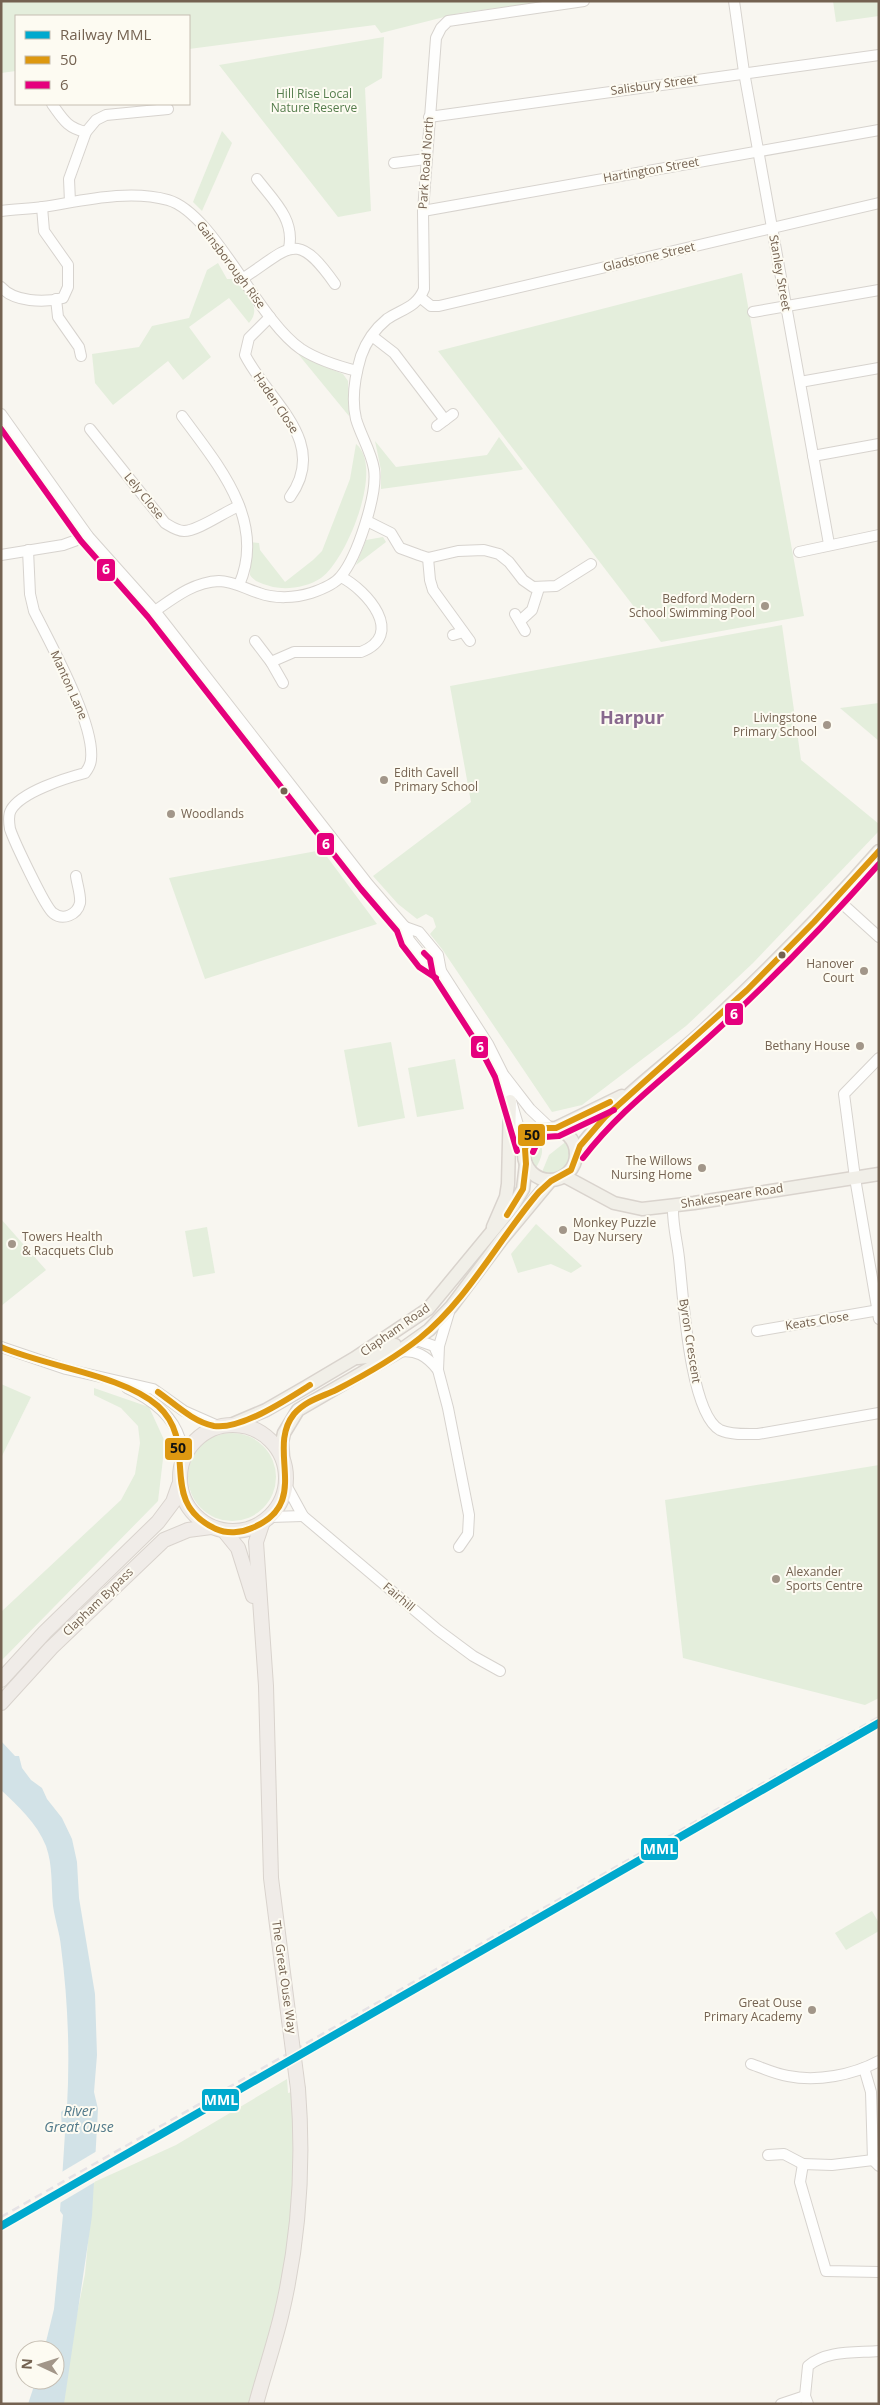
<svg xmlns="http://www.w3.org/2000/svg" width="880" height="2405" font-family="'Open Sans',sans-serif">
	<rect width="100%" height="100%" fill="#f8f6f0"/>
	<!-- green -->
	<g fill="#e4eedc">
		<path d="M1 1H548L460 13 381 33 375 25 189 49V16H16V71L1 73Z"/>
		<path d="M833 1H879V16L836 22Z"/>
		<path d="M384 37 382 78 365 88 371 211 338 217 219 65Z"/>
		<path d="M222 131 232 143 202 211 193 202Z"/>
		<path d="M218 263 227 279H235C246 293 263 307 249 323L229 298 189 327 211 357 183 380 168 361 113 405 95 383 92 354 139 347 152 326 189 318 207 270Z"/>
		<path d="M742 273 804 616 661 642 438 351Z"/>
		<path d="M294 349 313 362 343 374 348 381 349 416Z"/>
		<path d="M499 437 523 469 521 470 381 489V470L375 441 396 467 487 455Z"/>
		<path d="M356 444C385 467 346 561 321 578 308 587 288 590 273 587 265 584 255 583 250 575L251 542 259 543 260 550 285 582 313 560 322 551 350 479Z"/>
		<path d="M383 537 386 542 356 565 366 540Z"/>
		<path d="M782 625 801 760 879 824V831L753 963 686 1026 582 1105 552 1112 442 949 430 934 436 927 433 918 426 914 417 919 398 904 373 876 471 802 450 686Z"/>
		<path d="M879 703V741L840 708Z"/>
		<path d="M322 850 377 924 205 979 169 878Z"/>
		<path d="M391 1042 405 1118 358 1127 344 1050Z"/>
		<path d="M455 1059 464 1109 417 1117 408 1068Z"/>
		<path d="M536 1138C546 1148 542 1156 536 1168 528 1158 528 1148 536 1138Z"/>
		<path d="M568 1140C575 1160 564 1180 542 1172L549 1155Z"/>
		<path d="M1 1219 46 1270 1 1306Z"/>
		<path d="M536 1224 582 1266 571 1273 551 1264 518 1273 511 1254Z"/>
		<path d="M207 1227 215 1273 193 1277 185 1231Z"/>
		<path d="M1 1384 31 1397 1 1458Z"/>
		<path d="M94 1388 149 1407 165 1442 158 1501 1 1661V1612L121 1500 135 1474 140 1443 138 1426 121 1408 94 1395Z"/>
		<circle cx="232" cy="1477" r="44"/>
		<path d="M879 1465V1698L865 1705 683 1658 665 1500Z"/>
		<path d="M872 1911 879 1923V1931L846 1950 835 1933Z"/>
		<path d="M287 2079 288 2093 292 2092C297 2155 293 2219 282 2282 275 2323 261 2364 250 2404H59L85 2274 90 2220 92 2216V2183L176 2145Z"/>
	</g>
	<!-- water -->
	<path fill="#d2e2e7" d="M1 1741 15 1756H19L22 1768 31 1780 42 1788 47 1799 62 1818 72 1839 77 1862 79 1898 95 1994 97 2055 94 2092 98 2109 92 2216 64 2404H28L36 2380H55V2350H44L54 2309 63 2215 60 2211 65 2133 62 2130 61 2112 67 2107C70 2054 68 2000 61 1947 60 1934 55 1920 53 1906 51 1885 53 1866 46 1846 37 1823 18 1806 1 1790Z"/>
	<!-- pier -->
	<path fill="#f8f6f0" d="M97 2151 95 2182 58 2204 60 2173Z"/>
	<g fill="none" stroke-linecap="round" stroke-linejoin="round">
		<defs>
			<g id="minor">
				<path d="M734 1 744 72 829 544"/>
				<path d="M52 104C63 119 67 128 86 132"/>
				<path d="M429 117 879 55"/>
				<path d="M394 163 426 159"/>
				<path d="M257 179C273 200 295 219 289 248"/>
				<path d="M70 202 69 179 86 132 96 120 106 115 168 109"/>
				<path d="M1 211C15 209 29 209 43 207 82 201 128 189 168 200 214 213 257 319 301 349 318 360 337 366 357 371"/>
				<path d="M423 211 879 130"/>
				<path d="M242 279C291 247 296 229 335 284"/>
				<path d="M1 287C14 302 44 303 63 298L68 287V265L44 231 42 207"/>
				<path d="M421 298 431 306H439L879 203"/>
				<path d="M56 299 58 317 79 347 81 356"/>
				<path d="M753 312 879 290"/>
				<path d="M270 317 249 338 245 355C268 401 330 441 290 497"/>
				<path d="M372 336 394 353 445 420"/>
				<path d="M800 382 879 368"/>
				<path d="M1 414 88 536 155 611 368 884 405 927 409 940 426 961 441 971"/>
				<path d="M182 416C218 465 267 521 239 585"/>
				<path d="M437 426 453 414"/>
				<path d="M90 429 165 523C170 526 177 531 184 531 198 531 224 512 239 506"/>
				<path d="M813 456 879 444"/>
				<path d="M367 521 391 533 400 548 419 555 428 558 458 551 484 550 499 554 509 562 523 580 533 587 556 586 591 564"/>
				<path d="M28 550 30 594 34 611C51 645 95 724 91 759 91 764 88 769 85 773 66 778 21 792 11 810 8 815 9 823 10 829 14 841 45 907 53 913 63 921 77 915 80 903 81 895 77 884 76 876"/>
				<path d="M799 552 879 535"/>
				<path d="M1 555 63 545 88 536"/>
				<path d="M428 558 430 580 433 590 470 641"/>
				<path d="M155 611C175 597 194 582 219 581 233 581 246 589 259 593 275 599 295 598 311 593 320 590 335 584 341 576 357 557 378 494 374 469 371 451 361 436 356 419 351 398 355 376 361 356 366 342 376 328 387 319 402 309 417 307 424 289L423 211 436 38 441 28 448 21 584 1"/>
				<path d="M515 614 525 631"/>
				<path d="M520 621 532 610 539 588"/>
				<path d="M453 635 463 632"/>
				<path d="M255 641 271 662 283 683"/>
				<path d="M271 662 294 652H361C406 635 367 590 341 577"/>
				<path d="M836 898 879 937"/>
				<path d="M405 927 419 932 438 955 441 971 488 1044 503 1074 530 1109 549 1127"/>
				<path d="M879 1058 844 1094 855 1178 879 1319"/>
				<path d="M504 1077 525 1149"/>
				<path d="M673 1205C672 1223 677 1240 679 1258 683 1292 689 1413 720 1430 731 1435 746 1434 758 1434L879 1413"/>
				<path d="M450 1309 439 1346 438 1370 448 1408 469 1515 468 1534 459 1547"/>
				<path d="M757 1331 879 1310"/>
				<path d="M417 1340 434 1346 438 1355"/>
				<path d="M1 1347 66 1369 153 1389 184 1411 218 1426"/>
				<path d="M398 1352C416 1349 427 1356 438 1370"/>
				<path d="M127 1388C149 1398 172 1414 180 1439 182 1446 181 1455 181 1462"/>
				<path d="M286 1485 303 1516 438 1630 473 1656 500 1671"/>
				<path d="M270 1517 303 1516"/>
				<path d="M751 2064C763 2068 775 2074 788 2076 817 2082 853 2075 879 2061"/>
				<path d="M864 2068 871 2092 873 2160 879 2166"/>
				<path d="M768 2155 784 2154 803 2164"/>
				<path d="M873 2160 832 2165 803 2164 800 2182 826 2271 879 2272"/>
				<path d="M805 2396 808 2366C827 2350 855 2353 879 2351"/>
				<path d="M781 2404 805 2396 808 2404"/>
			</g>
			<g id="major">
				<circle cx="550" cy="1154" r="26"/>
				<path d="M556 1128 622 1096"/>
				<path d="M576 1153C609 1105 658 1072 701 1033 763 975 823 915 879 851"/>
				<path d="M564 1176 614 1203 642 1209 694 1203 879 1174"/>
				<path d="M493 1227 506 1197 508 1184 510 1101"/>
				<path d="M358 1358 374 1356 395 1345"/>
				<path d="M233 1424 266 1410 306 1387 355 1358 428 1309 513 1206 523 1189 526 1164"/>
				<path d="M283 1458 282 1442 284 1433 298 1410 398 1352 429 1330 451 1307 502 1239 551 1180"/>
			</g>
			<g id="highway">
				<circle cx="233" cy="1478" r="53"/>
				<path d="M262 1524 256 1542 266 1686 271 1878 289 2020"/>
				<path d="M225 1532 238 1548 253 1596"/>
				<path d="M1 1680 45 1632 158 1522 173 1502 179 1485"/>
				<path d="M1 1703 51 1648 164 1540 188 1530 211 1527"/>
				<path d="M256 2404C264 2374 274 2345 281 2316 299 2241 304 2165 298 2089"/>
			</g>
		</defs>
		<!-- minor casing -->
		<use href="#minor" stroke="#d7d3ce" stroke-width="12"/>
		<!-- major casing -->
		<use href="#major" stroke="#d9d3cd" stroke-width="15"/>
		<!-- highway casing -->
		<use href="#highway" stroke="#d9d3cd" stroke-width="16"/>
		<!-- minor -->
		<use href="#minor" stroke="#fefefd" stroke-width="10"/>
		<!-- major -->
		<use href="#major" stroke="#f1efe8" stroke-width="12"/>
		<!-- highway -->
		<use href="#highway" stroke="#f0ece8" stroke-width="14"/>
		<!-- rail -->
		<path stroke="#e6e3e6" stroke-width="2.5" stroke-dasharray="8 5" stroke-linecap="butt" d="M1 2217 879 1717"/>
		<defs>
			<path id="highway-bridge" d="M289 2020 298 2089"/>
		</defs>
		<!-- highway-bridge casing -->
		<use href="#highway-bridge" stroke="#d9d3cd" stroke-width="16" stroke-linecap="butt"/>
		<!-- highway-bridge -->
		<use href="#highway-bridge" stroke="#f0ece8" stroke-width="14"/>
		<defs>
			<g id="bus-1">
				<path d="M507 1215 523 1189 526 1164 525 1149 530 1136 542 1128H556L610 1102"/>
				<path d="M1 1347C47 1367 123 1375 158 1406 201 1445 155 1501 216 1529 227 1534 241 1533 252 1528 313 1503 265 1450 294 1414 305 1401 321 1397 336 1390 365 1375 395 1358 420 1338 469 1298 498 1240 539 1192L551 1181 571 1170 580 1146 605 1117 747 990 814 922 879 851"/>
				<path d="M158 1392C175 1404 193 1422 214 1426 241 1430 288 1399 310 1385"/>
			</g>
			<g id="bus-2">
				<path d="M1 429 81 541 148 617 361 889 397 931 402 945 419 967 436 978"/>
				<path d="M424 953 430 959 433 975 480 1048 495 1077 517 1151"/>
				<path d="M533 1152 537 1143 544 1137 559 1136 614 1110"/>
				<path d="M583 1158C618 1112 663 1079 706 1040 767 985 824 926 879 864"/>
			</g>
		</defs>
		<!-- bus-1 casing -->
		<use href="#bus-1" stroke="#fdfbf2" stroke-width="10"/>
		<!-- bus-2 casing -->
		<use href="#bus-2" stroke="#fdfbf2" stroke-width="10"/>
		<!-- bus-1 -->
		<use href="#bus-1" stroke="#dd9810" stroke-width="6"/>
		<!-- bus-2 -->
		<use href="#bus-2" stroke="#e5007d" stroke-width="6"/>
		<defs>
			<path id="rail-1" d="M1 2226 879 1723"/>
		</defs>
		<!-- rail-1 casing -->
		<use href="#rail-1" stroke="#fdfbf2" stroke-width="11"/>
		<!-- rail-1 -->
		<use href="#rail-1" stroke="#00a9ce" stroke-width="8"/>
	</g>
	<!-- markers -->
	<g fill="#a29689" stroke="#fdfbf2" stroke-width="2">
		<circle cx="765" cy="606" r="5"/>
		<circle cx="827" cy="725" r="5"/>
		<circle cx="384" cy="780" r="5"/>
		<circle cx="171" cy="814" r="5"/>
		<circle cx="864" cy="971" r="5"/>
		<circle cx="860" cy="1046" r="5"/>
		<circle cx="702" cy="1168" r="5"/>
		<circle cx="563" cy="1230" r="5"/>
		<circle cx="12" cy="1244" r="5"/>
		<circle cx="776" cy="1579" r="5"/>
		<circle cx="812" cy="2010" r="5"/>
	</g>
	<g fill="#746251" stroke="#fdfbf2" stroke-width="2">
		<circle cx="284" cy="791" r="4.5"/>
		<circle cx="782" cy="955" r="4.5"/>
	</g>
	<g text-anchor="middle" stroke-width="4" stroke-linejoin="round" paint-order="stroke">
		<!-- street labels -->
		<g font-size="12" fill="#746251" stroke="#fdfbf2">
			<text transform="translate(654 85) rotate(-8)" y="4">Salisbury Street</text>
			<text transform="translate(426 163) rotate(-86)" y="4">Park Road North</text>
			<text transform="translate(651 170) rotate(-10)" y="4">Hartington Street</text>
			<text transform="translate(649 257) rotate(-13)" y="4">Gladstone Street</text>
			<text transform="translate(231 265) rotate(53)" y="4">Gainsborough Rise</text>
			<text transform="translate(780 273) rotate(80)" y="4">Stanley Street</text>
			<text transform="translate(276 403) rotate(56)" y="4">Haden Close</text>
			<text transform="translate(144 496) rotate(51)" y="4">Lely Close</text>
			<text transform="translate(69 685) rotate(66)" y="4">Manton Lane</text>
			<text transform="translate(732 1196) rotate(-9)" y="4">Shakespeare Road</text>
			<text transform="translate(817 1321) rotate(-9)" y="4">Keats Close</text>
			<text transform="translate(395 1330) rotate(-35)" y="4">Clapham Road</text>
			<text transform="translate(690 1341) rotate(81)" y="4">Byron Crescent</text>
			<text transform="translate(399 1597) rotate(40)" y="4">Fairhill</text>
			<text transform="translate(98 1602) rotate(-44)" y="4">Clapham Bypass</text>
			<text transform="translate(284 1977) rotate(82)" y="4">The Great Ouse Way</text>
		</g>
		<!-- park labels -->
		<g font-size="12" fill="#557d4d" stroke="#fdfbf2">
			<text x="314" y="98">Hill Rise Local<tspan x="314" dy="14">Nature Reserve</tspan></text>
		</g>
		<!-- poi labels -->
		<g font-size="12" fill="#746251" stroke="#fdfbf2" text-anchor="end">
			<text x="755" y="603">Bedford Modern<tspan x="755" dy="14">School Swimming Pool</tspan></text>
			<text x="817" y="722">Livingstone<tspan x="817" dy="14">Primary School</tspan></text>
			<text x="394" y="777" text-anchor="start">Edith Cavell<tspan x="394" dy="14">Primary School</tspan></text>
			<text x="181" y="818" text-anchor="start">Woodlands</text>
			<text x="854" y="968">Hanover<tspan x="854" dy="14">Court</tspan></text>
			<text x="850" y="1050">Bethany House</text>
			<text x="692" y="1165">The Willows<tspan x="692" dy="14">Nursing Home</tspan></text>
			<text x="573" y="1227" text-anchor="start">Monkey Puzzle<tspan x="573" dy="14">Day Nursery</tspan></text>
			<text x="22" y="1241" text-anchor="start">Towers Health<tspan x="22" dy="14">&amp; Racquets Club</tspan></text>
			<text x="786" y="1576" text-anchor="start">Alexander<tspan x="786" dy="14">Sports Centre</tspan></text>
			<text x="802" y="2007">Great Ouse<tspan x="802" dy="14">Primary Academy</tspan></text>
		</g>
		<!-- water labels -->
		<g font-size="14" font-style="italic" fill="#51798a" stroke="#fdfbf2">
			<text x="79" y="2116">River<tspan x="79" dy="16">Great Ouse</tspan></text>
		</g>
		<!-- district labels -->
		<g font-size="18" font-weight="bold" fill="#88698e" stroke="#fdfbf2">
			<text x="632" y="724">Harpur</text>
		</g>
	</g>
	<g stroke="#fdfbf2" stroke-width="2">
		<rect x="96" y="558" width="20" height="24" rx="5" fill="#e5007d"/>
		<rect x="316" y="832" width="19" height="24" rx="5" fill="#e5007d"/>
		<rect x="724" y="1002" width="20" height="24" rx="5" fill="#e5007d"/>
		<rect x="470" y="1035" width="19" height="24" rx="5" fill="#e5007d"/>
		<rect x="517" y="1123" width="29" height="24" rx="5" fill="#dd9810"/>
		<rect x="164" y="1437" width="29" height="24" rx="5" fill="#dd9810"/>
		<rect x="640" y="1837" width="39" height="24" rx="5" fill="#00a9ce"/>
		<rect x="201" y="2088" width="39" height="24" rx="5" fill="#00a9ce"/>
	</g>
	<g font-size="14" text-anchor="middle" font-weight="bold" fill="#fff">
		<text x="106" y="574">6</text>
		<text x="326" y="849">6</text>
		<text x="734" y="1019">6</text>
		<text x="480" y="1052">6</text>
		<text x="660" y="1854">MML</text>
		<text x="221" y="2105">MML</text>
	</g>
	<g font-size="14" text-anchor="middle" font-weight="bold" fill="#111">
		<text x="532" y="1140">50</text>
		<text x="178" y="1453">50</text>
	</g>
	<!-- border -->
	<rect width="880" height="2405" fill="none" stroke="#746251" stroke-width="5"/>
	<!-- legend -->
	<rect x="15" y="15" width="175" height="90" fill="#fdfbf2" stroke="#c6beb2"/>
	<rect x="25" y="31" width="25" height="8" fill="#00a9ce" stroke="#c6beb2"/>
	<text x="60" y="40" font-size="15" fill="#746251">Railway MML</text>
	<rect x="25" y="56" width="25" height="8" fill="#dd9810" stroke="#c6beb2"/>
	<text x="60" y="65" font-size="15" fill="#746251">50</text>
	<rect x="25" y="81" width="25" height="8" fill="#e5007d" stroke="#c6beb2"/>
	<text x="60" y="90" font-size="15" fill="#746251">6</text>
	<!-- north arrow -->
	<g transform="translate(40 2365) rotate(274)"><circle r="24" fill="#fdfbf2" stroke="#c6beb2"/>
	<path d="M0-4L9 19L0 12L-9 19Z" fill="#a29689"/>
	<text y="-8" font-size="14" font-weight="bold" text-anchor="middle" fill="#746251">N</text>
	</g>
</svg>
